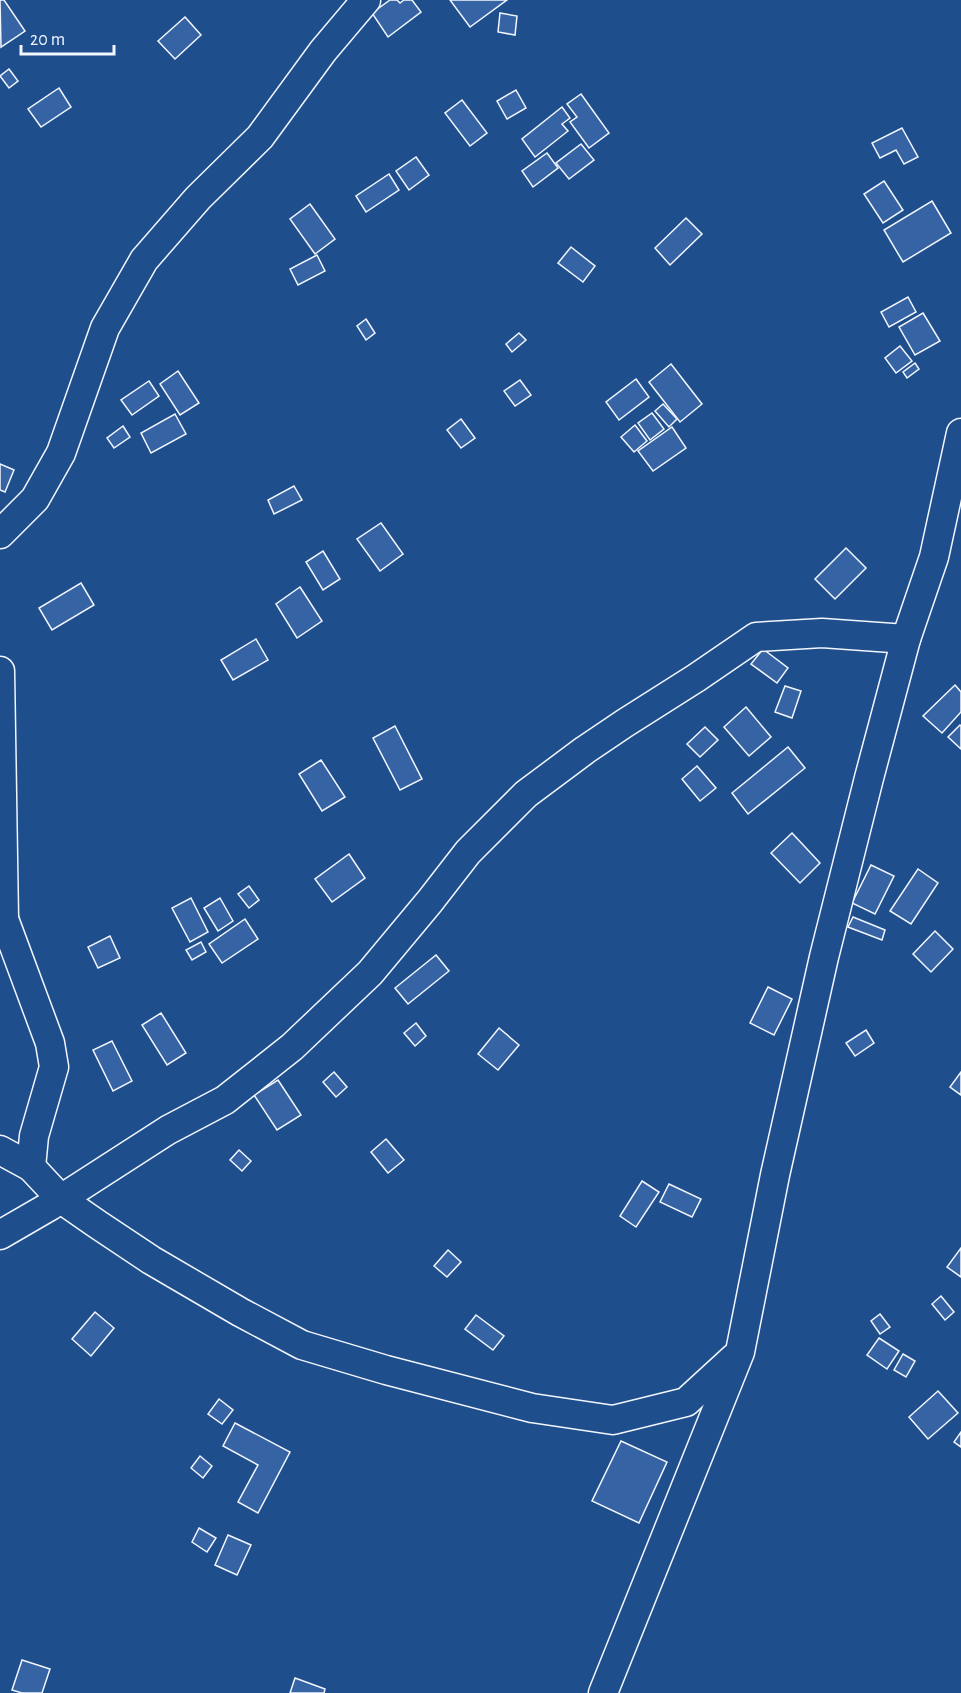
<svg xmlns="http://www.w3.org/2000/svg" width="961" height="1693" font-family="'Alegreya Sans',sans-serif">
	<rect width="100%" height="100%" fill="#1f4e8c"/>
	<!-- building -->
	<g fill="#3563a3" stroke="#f2f6ff" stroke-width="1.5">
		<path d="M0 0H4L25 31 1 47Z"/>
		<path d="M390 0H397L400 3 404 0H412L421 12 388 37 372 13Z"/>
		<path d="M450 0H507L470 27Z"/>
		<path d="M500 13 517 16 515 35 498 32Z"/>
		<path d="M185 17 201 35 175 59 158 41Z"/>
		<path d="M9 69 18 81 9 88 0 76Z"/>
		<path d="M59 88 71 107 41 127 28 109Z"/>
		<path d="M516 90 526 108 507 119 497 101Z"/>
		<path d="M581 94 609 133 589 148 570 122 577 117 567 104Z"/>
		<path d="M462 100 487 133 470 146 445 113Z"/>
		<path d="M562 107 570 118 562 124 568 131 535 157 522 139Z"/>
		<path d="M902 128 918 157 904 164 896 150 880 158 872 143Z"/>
		<path d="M581 144 594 160 569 179 556 163Z"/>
		<path d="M547 153 558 168 533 187 522 171Z"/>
		<path d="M416 157 429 175 409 190 396 171Z"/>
		<path d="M389 174 399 190 366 212 356 196Z"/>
		<path d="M884 181 903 210 883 223 864 194Z"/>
		<path d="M932 201 951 233 903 262 884 230Z"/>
		<path d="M310 204 335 239 315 254 290 219Z"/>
		<path d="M686 218 702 234 670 265 655 248Z"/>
		<path d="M571 247 595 266 583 282 558 263Z"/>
		<path d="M317 255 325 271 298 285 290 269Z"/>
		<path d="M908 297 916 312 889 327 881 312Z"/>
		<path d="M923 313 940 341 915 355 899 327Z"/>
		<path d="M366 319 375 333 366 340 357 326Z"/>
		<path d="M519 333 526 340 512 352 506 344Z"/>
		<path d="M900 346 912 361 896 373 885 358Z"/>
		<path d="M915 363 919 369 907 378 903 372Z"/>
		<path d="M671 364 702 404 680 422 649 382Z"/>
		<path d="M178 371 199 403 180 415 160 384Z"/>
		<path d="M636 379 649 397 619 420 606 402Z"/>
		<path d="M520 380 531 395 515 406 504 391Z"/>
		<path d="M149 381 159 396 132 415 121 400Z"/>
		<path d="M663 404 677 419 669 427 655 411Z"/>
		<path d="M652 413 664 429 650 440 638 423Z"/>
		<path d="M175 414 186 434 151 453 141 433Z"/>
		<path d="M461 419 475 438 461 448 447 430Z"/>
		<path d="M635 425 647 441 634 452 621 437Z"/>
		<path d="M123 426 130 437 114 448 107 438Z"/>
		<path d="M672 427 686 448 653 471 638 451Z"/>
		<path d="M0 464 14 470 5 492 0 490Z"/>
		<path d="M294 486 302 500 274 514 268 500Z"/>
		<path d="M381 523 403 554 380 571 357 539Z"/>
		<path d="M846 548 866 568 835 599 815 579Z"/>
		<path d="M323 551 340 579 323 590 306 562Z"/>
		<path d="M81 583 94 605 52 630 39 608Z"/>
		<path d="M300 587 322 621 297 638 276 604Z"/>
		<path d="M256 639 268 660 233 680 221 660Z"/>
		<path d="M763 649 788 668 777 683 751 664Z"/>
		<path d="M955 685 961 692V712L942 733 923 716Z"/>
		<path d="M785 686 801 691 792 718 775 712Z"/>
		<path d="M746 707 771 737 749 756 724 727Z"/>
		<path d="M960 725 961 726V749L948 737Z"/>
		<path d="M395 726 422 779 400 790 373 738Z"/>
		<path d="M705 727 718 740 700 757 687 744Z"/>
		<path d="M788 747 805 768 748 814 732 793Z"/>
		<path d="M321 760 345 797 322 811 299 774Z"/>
		<path d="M697 766 716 788 700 801 682 779Z"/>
		<path d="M792 833 820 863 800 883 771 853Z"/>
		<path d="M349 854 365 878 332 902 315 879Z"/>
		<path d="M871 865 894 876 875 914 852 903Z"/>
		<path d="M918 869 938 883 911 924 890 911Z"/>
		<path d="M249 886 259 900 249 908 238 894Z"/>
		<path d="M191 898 208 932 190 942 172 908Z"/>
		<path d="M220 898 233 921 218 931 204 908Z"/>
		<path d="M853 917 885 930 882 940 848 927Z"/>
		<path d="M245 919 258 939 222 963 209 944Z"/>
		<path d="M935 931 953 949 931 972 913 954Z"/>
		<path d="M110 936 120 958 98 968 88 947Z"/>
		<path d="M201 942 206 952 192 960 186 950Z"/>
		<path d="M436 955 449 971 408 1004 395 988Z"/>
		<path d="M768 987 792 999 774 1035 750 1023Z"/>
		<path d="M161 1013 186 1053 167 1065 142 1025Z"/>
		<path d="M416 1023 426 1036 415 1046 404 1033Z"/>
		<path d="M499 1028 519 1045 498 1070 478 1054Z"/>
		<path d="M866 1030 874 1043 855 1056 846 1043Z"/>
		<path d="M112 1041 132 1081 113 1091 93 1050Z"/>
		<path d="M334 1072 347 1087 336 1097 323 1082Z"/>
		<path d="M961 1072V1095L950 1087Z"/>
		<path d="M278 1080 301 1115 277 1130 254 1095Z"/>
		<path d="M386 1139 404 1160 388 1173 371 1152Z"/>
		<path d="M239 1150 251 1161 242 1171 230 1160Z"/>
		<path d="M642 1181 659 1192 636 1227 620 1216Z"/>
		<path d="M669 1184 701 1199 692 1217 660 1202Z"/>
		<path d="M961 1248V1277L947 1267Z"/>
		<path d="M448 1250 461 1262 447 1277 434 1266Z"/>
		<path d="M941 1296 954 1312 945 1320 932 1304Z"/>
		<path d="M95 1312 114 1328 91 1356 72 1339Z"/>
		<path d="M880 1314 890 1327 880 1334 871 1321Z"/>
		<path d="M476 1315 504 1336 493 1350 465 1329Z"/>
		<path d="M879 1338 899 1351 887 1369 867 1355Z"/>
		<path d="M903 1354 915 1361 906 1377 894 1370Z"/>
		<path d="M938 1391 958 1413 928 1439 909 1417Z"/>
		<path d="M219 1399 233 1410 222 1424 208 1414Z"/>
		<path d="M235 1423 290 1452 258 1513 238 1502 258 1465 223 1446Z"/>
		<path d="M961 1432V1447L954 1442Z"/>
		<path d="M621 1441 667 1462 639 1523 592 1501Z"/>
		<path d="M200 1456 212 1466 203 1478 191 1468Z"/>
		<path d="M199 1528 216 1538 207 1552 192 1542Z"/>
		<path d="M228 1535 251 1545 237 1575 215 1565Z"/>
		<path d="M22 1660 50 1669 42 1693H22L12 1690Z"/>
		<path d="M295 1678 325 1689 324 1693H290Z"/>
	</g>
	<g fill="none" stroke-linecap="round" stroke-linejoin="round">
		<defs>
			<g id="street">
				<path d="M0 534 35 499 61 453 105 328 144 260 198 198 260 137 323 51 366 0"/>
				<path d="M0 671 4 919 0 920"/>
				<path d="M4 919 50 1043 54 1067 34 1136 31 1167"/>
				<path d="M0 1150 31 1167 61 1199 97 1224 151 1260 240 1312 302 1345 386 1370 532 1408 613 1420 686 1402 734 1358"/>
				<path d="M0 1235 50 1206 168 1130 225 1100 292 1047 370 973 430 901 468 852 526 794 585 750 625 723 696 678 756 637 822 633 906 639 934 557 961 433"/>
				<path d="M603 1693 740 1352 775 1175 824 957 869 778 906 639"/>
			</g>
		</defs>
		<!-- street casing -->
		<use href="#street" stroke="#f2f6ff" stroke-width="31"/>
		<!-- street -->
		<use href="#street" stroke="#1f4e8c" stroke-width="28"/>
	</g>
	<!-- scale -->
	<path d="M21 45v9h93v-9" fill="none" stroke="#f2f6ff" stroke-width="3"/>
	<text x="30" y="45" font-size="18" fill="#f2f6ff" stroke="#1f4e8c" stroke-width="4.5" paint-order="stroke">20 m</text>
</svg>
